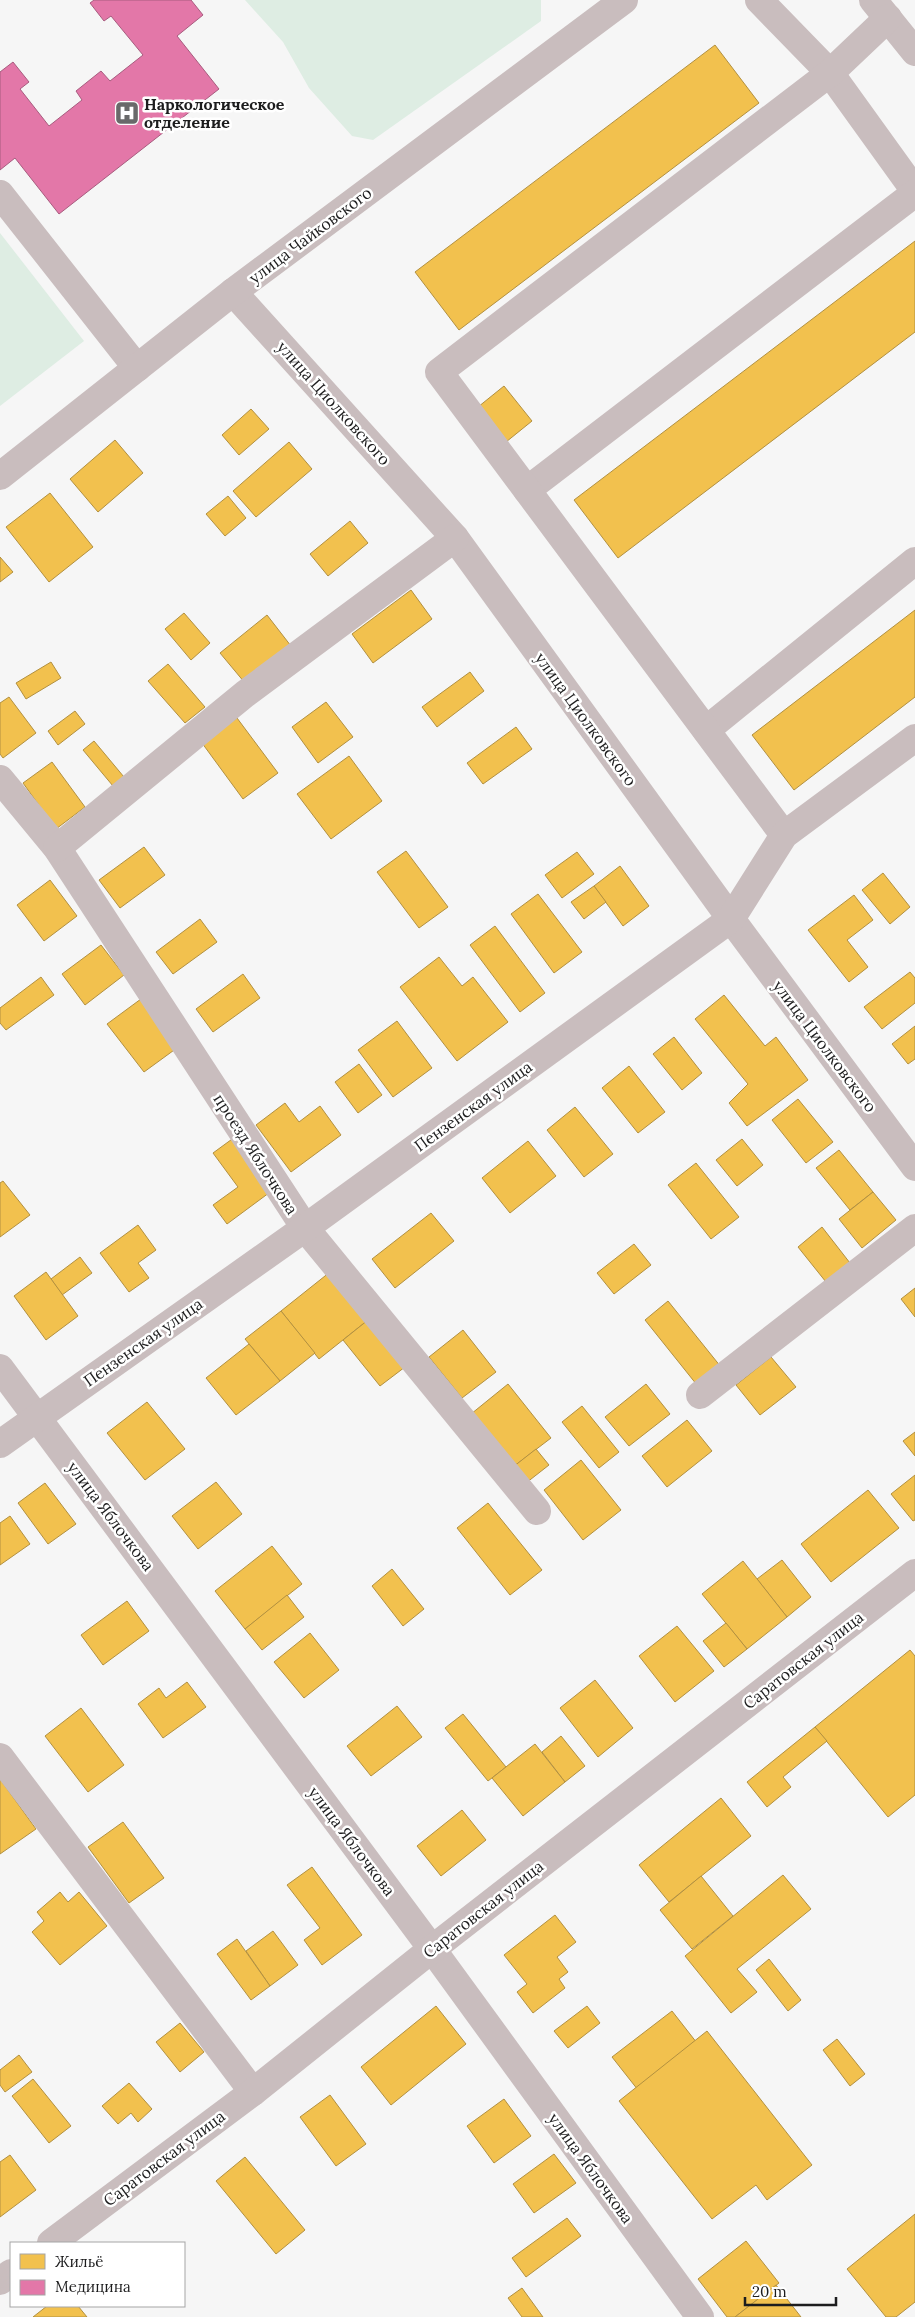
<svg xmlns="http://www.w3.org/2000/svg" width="915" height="2317" font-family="Lora,serif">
	<rect width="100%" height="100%" fill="#f6f6f6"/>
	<!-- green -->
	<g fill="#deede3">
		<path d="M245 0H541V21L373 140 352 136 309 88 283 42Z"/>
		<path d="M0 233 84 341 0 406Z"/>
	</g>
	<!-- homes -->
	<g fill="#f2c14e" stroke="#b29040">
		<path d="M715 45 759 103 459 330 415 272Z"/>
		<path d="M915 241V332L618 558 574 500Z"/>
		<path d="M504 386 532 421 506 442 478 407Z"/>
		<path d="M251 409 269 429 239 455 222 435Z"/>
		<path d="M115 440 143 473 98 512 70 479Z"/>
		<path d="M289 442 312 469 256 517 233 491Z"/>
		<path d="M50 493 93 547 49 582 6 527Z"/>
		<path d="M228 496 246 518 225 536 206 514Z"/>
		<path d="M350 521 368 543 328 576 310 554Z"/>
		<path d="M0 557 13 572 0 582Z"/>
		<path d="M411 590 432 619 373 663 352 634Z"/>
		<path d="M915 610V697L794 790 752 735Z"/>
		<path d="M184 613 210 643 191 660 165 629Z"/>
		<path d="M267 615 291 646 245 683 220 653Z"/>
		<path d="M51 662 61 678 26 699 16 683Z"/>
		<path d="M168 664 205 707 185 723 148 681Z"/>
		<path d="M470 672 484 691 437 727 422 707Z"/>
		<path d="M9 697 36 733 3 758 0 754V703Z"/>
		<path d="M326 702 353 737 318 763 292 727Z"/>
		<path d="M75 711 85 724 58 745 48 731Z"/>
		<path d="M237 718 278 773 243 799 202 743Z"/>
		<path d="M516 727 532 749 483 784 467 763Z"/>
		<path d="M94 741 124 777 113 786 83 750Z"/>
		<path d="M349 756 382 801 331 839 297 794Z"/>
		<path d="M52 762 85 807 56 829 23 783Z"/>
		<path d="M144 847 165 875 120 908 99 880Z"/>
		<path d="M406 851 448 907 419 928 377 872Z"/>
		<path d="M577 852 594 874 562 898 545 875Z"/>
		<path d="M620 866 649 906 623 926 594 886Z"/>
		<path d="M883 873 910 907 890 924 862 890Z"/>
		<path d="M50 880 77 916 44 941 17 905Z"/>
		<path d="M594 886 606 902 584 919 571 902Z"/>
		<path d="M538 894 582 952 554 973 511 914Z"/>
		<path d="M854 895 873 920 847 940 868 967 849 982 808 930Z"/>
		<path d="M200 919 217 942 173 974 156 952Z"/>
		<path d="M495 926 545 993 520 1012 470 945Z"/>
		<path d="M101 945 124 975 85 1005 62 974Z"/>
		<path d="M439 957 462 986 473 977 508 1022 457 1061 400 987Z"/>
		<path d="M910 972 915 978V1003L882 1029 864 1007Z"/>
		<path d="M243 974 260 998 213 1032 196 1009Z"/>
		<path d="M41 977 54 995 6 1030 0 1023V1008Z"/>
		<path d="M724 995 765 1046 776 1037 808 1080 747 1126 729 1103 748 1084 695 1019Z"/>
		<path d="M145 996 181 1045 144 1072 107 1024Z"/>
		<path d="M397 1021 432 1068 393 1097 358 1050Z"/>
		<path d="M915 1026V1059L908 1064 892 1044Z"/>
		<path d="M674 1037 702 1073 682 1090 653 1054Z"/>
		<path d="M359 1064 382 1095 358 1113 335 1082Z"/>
		<path d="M629 1066 665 1112 638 1133 602 1088Z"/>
		<path d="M798 1099 833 1142 806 1163 772 1120Z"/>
		<path d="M285 1103 299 1122 320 1106 341 1135 291 1172 256 1125Z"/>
		<path d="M575 1107 613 1154 584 1177 547 1130Z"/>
		<path d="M239 1134 277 1187 227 1224 213 1205 238 1187 213 1153Z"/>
		<path d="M742 1139 763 1165 737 1186 716 1160Z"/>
		<path d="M528 1141 556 1176 510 1213 482 1178Z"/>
		<path d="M839 1150 873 1192 850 1210 816 1168Z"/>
		<path d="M696 1163 739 1217 711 1239 668 1185Z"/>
		<path d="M3 1181 30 1215 0 1237V1183Z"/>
		<path d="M873 1192 896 1220 862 1248 839 1219Z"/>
		<path d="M431 1213 454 1241 395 1288 372 1259Z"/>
		<path d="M138 1225 156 1250 138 1263 149 1278 129 1292 100 1253Z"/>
		<path d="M822 1227 850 1263 826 1282 798 1247Z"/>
		<path d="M634 1244 651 1265 614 1294 597 1273Z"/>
		<path d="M80 1257 92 1273 62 1295 51 1279Z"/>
		<path d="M46 1272 78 1316 46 1340 14 1296Z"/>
		<path d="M330 1272 368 1320 319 1359 281 1311Z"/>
		<path d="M915 1288V1317L901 1299Z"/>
		<path d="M668 1301 721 1367 697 1385 645 1320Z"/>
		<path d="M281 1311 315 1353 280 1381 245 1339Z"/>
		<path d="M368 1320 405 1367 380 1386 343 1340Z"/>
		<path d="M463 1330 496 1372 462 1398 429 1357Z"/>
		<path d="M249 1344 280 1381 236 1415 206 1378Z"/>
		<path d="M771 1357 796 1387 760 1415 736 1385Z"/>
		<path d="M508 1384 551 1438 513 1467 471 1414Z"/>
		<path d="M646 1384 670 1414 629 1446 605 1417Z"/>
		<path d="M147 1402 185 1449 145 1480 107 1433Z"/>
		<path d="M582 1406 619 1452 599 1468 562 1422Z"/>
		<path d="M687 1420 712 1451 667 1487 642 1456Z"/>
		<path d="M915 1432V1456L903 1441Z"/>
		<path d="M536 1449 549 1465 526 1483 513 1467Z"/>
		<path d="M581 1460 621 1510 583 1540 544 1490Z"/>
		<path d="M915 1475V1520L913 1521 891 1494Z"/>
		<path d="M216 1482 242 1514 198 1549 172 1516Z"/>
		<path d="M45 1483 76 1524 48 1544 18 1503Z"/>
		<path d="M868 1490 899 1528 831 1582 801 1544Z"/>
		<path d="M488 1503 542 1570 510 1595 457 1528Z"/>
		<path d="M10 1516 30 1544 0 1565V1523Z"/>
		<path d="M272 1546 302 1584 245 1629 215 1591Z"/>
		<path d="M782 1560 811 1597 787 1617 757 1579Z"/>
		<path d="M743 1561 787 1617 747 1649 702 1594Z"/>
		<path d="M392 1569 424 1609 403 1626 372 1586Z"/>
		<path d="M287 1595 304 1617 262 1650 245 1629Z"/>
		<path d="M127 1601 149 1631 103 1665 81 1635Z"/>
		<path d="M726 1623 747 1649 724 1667 703 1641Z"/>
		<path d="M677 1626 714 1671 675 1702 639 1656Z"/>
		<path d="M310 1633 339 1670 304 1698 274 1662Z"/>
		<path d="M910 1650 915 1656V1795L888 1817 815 1727Z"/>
		<path d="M595 1680 633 1728 598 1757 560 1708Z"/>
		<path d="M187 1682 206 1707 163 1738 138 1704 159 1688 166 1698Z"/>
		<path d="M397 1706 422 1737 371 1776 347 1746Z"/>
		<path d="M81 1708 124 1765 88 1792 45 1736Z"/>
		<path d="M463 1714 506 1767 488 1781 445 1728Z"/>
		<path d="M815 1727 827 1741 783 1777 791 1787 767 1807 747 1782Z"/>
		<path d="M561 1736 585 1766 565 1782 542 1752Z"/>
		<path d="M535 1744 565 1782 523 1816 492 1778Z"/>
		<path d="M0 1779 36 1829 0 1854Z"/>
		<path d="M721 1798 751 1836 669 1902 639 1865Z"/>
		<path d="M462 1810 486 1840 441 1876 417 1846Z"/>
		<path d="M123 1822 164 1878 129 1903 88 1847Z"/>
		<path d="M312 1867 362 1935 322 1965 304 1940 320 1928 287 1885Z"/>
		<path d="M783 1875 811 1909 737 1969 757 1992 731 2013 685 1956Z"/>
		<path d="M701 1876 733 1916 692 1949 660 1910Z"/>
		<path d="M60 1892 68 1902 79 1892 107 1926 60 1965 32 1932 44 1921 37 1912Z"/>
		<path d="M555 1915 576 1942 557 1957 568 1972 559 1979 565 1988 533 2013 517 1992 527 1984 504 1955Z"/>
		<path d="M273 1931 298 1965 270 1986 246 1951Z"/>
		<path d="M237 1939 270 1986 251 2000 217 1954Z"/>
		<path d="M769 1959 801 2000 788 2011 756 1970Z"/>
		<path d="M436 2006 466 2044 391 2105 361 2067Z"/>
		<path d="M587 2006 600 2023 568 2048 554 2031Z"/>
		<path d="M672 2011 697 2043 638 2090 612 2057Z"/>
		<path d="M180 2023 204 2052 180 2072 156 2042Z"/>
		<path d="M707 2031 812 2165 767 2200 756 2185 712 2219 619 2101Z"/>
		<path d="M837 2039 865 2074 850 2086 823 2050Z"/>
		<path d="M19 2055 32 2072 5 2092 0 2085V2070Z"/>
		<path d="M33 2079 71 2126 49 2143 12 2096Z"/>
		<path d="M129 2083 152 2109 138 2122 131 2113 118 2124 102 2106Z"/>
		<path d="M330 2095 366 2144 336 2166 300 2117Z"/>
		<path d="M504 2099 531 2136 494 2163 467 2126Z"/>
		<path d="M554 2154 576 2183 534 2213 513 2184Z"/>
		<path d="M10 2155 36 2190 0 2217V2162Z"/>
		<path d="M245 2157 305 2230 276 2254 216 2181Z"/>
		<path d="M915 2214V2302L896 2317H886L847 2269Z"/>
		<path d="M567 2218 581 2236 526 2277 512 2258Z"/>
		<path d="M746 2241 779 2283 735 2317H727L698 2279Z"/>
		<path d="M776 2285 801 2317H735Z"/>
		<path d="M522 2288 543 2317H522L508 2298Z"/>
		<path d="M47 2306H78L87 2317H33Z"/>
	</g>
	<!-- health -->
	<path fill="#e377a8" stroke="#a85c7f" d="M94 0H191L203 15 177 36 219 89 59 214 15 158 0 170V72L13 62 29 82 20 89 49 126 82 100 76 91 101 71 110 81 143 55 111 16 104 21 90 3Z"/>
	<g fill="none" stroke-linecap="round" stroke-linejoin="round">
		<!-- minor -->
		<g stroke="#c9bdbe" stroke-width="28">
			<path d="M759 0 830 73 915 191"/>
			<path d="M873 0 915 52"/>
			<path d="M0 194 137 368"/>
			<path d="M233 292 455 538 731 919 915 1167"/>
			<path d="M0 476 233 292 624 0"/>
			<path d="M527 490 915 193"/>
			<path d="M706 730 915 561"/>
			<path d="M0 779 57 848 305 1228 537 1511"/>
			<path d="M784 835 439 372 830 73 888 18"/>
			<path d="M57 848 245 694 455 538"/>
			<path d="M0 1368 432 1949 700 2317"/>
			<path d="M700 1395 915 1228"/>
			<path d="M0 1444 305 1228 731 919 784 835 915 738"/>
			<path d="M0 1757 253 2092"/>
			<path d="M51 2243 253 2092 432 1949 915 1573"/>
			<path d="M0 2281 11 2273"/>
		</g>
	</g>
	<!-- icons -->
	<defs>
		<symbol id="hospital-square" viewBox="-11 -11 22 22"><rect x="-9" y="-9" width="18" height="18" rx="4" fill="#69696a" stroke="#fff"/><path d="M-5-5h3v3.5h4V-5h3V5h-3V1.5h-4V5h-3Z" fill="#fff"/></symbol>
	</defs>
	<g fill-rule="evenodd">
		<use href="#hospital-square" x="113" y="99" width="28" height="28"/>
	</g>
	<g text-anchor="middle" stroke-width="5" stroke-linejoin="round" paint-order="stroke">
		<!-- poi labels -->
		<g font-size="16" font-weight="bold" fill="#1d1d1e" stroke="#fff" text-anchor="start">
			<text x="144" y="110">Наркологическое<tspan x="144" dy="18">отделение</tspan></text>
		</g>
		<!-- street labels -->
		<g font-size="16" fill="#1d1d1e" stroke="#fff">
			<text transform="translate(310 235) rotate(-37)" y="6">улица Чайковского</text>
			<text transform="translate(334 403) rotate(48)" y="6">улица Циолковского</text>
			<text transform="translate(586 719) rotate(54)" y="6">улица Циолковского</text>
			<text transform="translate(825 1046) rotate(53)" y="6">улица Циолковского</text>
			<text transform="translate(473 1106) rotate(-36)" y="6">Пензенская улица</text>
			<text transform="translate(256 1154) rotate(57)" y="6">проезд Яблочкова</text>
			<text transform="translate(143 1342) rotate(-35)" y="6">Пензенская улица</text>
			<text transform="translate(111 1516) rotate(53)" y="6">улица Яблочкова</text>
			<text transform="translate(803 1660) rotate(-38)" y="6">Саратовская улица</text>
			<text transform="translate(352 1841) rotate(53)" y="6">улица Яблочкова</text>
			<text transform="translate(483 1909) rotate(-38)" y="6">Саратовская улица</text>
			<text transform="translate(164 2158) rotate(-37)" y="6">Саратовская улица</text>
			<text transform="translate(591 2168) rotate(54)" y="6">улица Яблочкова</text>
		</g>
	</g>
	<!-- legend -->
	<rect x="10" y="2242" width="175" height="65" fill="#ffffff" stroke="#a5a5a5"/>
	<rect x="20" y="2254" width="25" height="15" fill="#f2c14e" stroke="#a5a5a5"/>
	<text x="55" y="2267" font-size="15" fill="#1d1d1e">Жильё</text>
	<rect x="20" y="2280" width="25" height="15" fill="#e377a8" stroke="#a5a5a5"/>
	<text x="55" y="2292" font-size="15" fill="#1d1d1e">Медицина</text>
	<!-- scale -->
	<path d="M745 2297v8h91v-8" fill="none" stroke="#1d1d1e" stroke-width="2.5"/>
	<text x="752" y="2297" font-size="15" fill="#1d1d1e" stroke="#ffffff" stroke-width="4" paint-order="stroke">20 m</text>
</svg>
